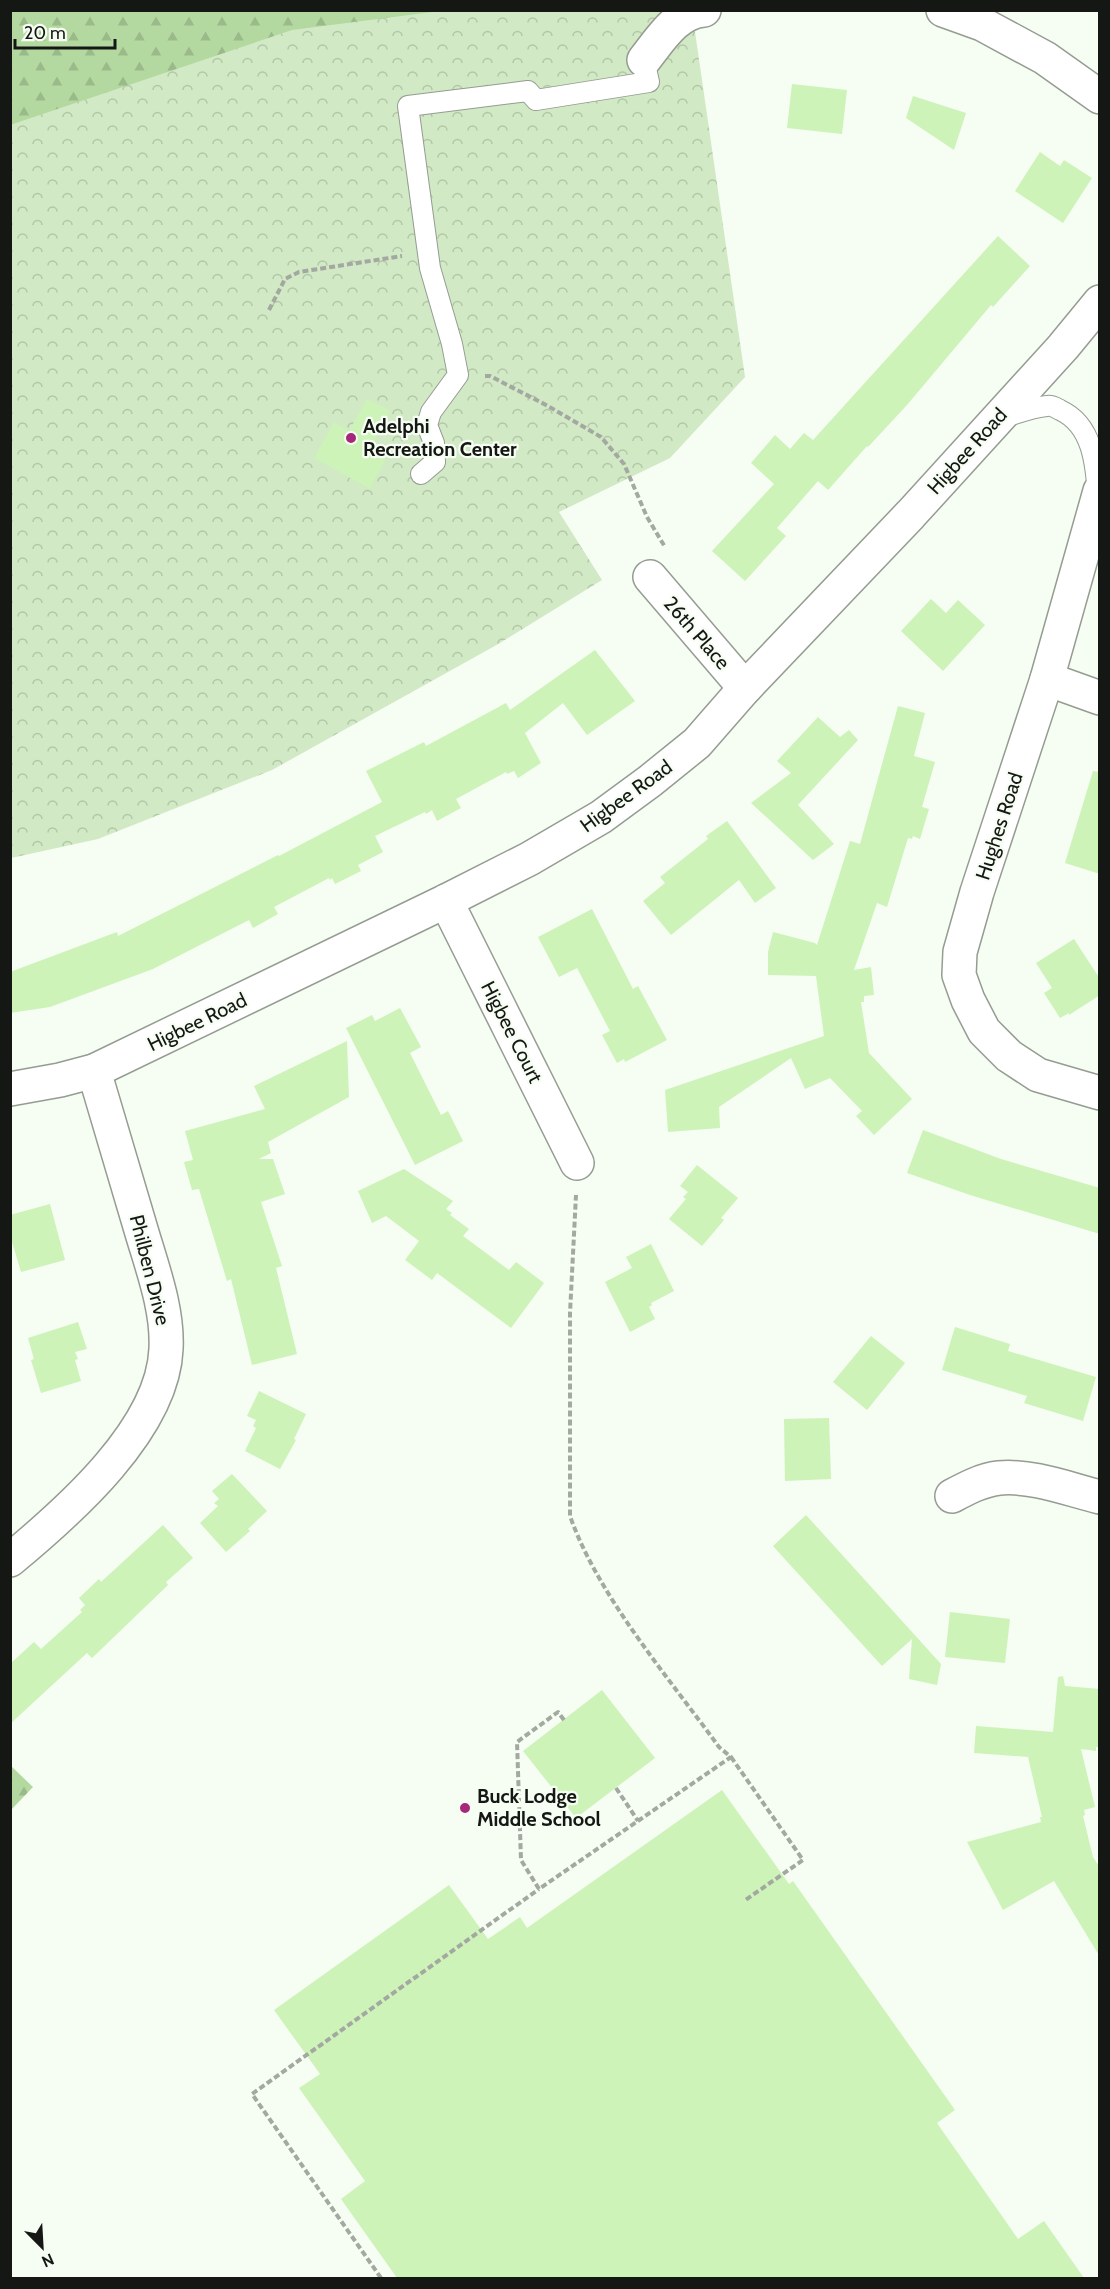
<svg xmlns="http://www.w3.org/2000/svg" width="1110" height="2289" font-family="Cabin,sans-serif">
	<defs>
		<pattern id="forest-firs" width="22" height="20" patternUnits="userSpaceOnUse" patternTransform="scale(1.5)"><rect width="22" height="20" fill="#b4d9a0"/><path d="M5 1l3.5 6h-7zM16 11l3.5 6h-7z" fill="#9aba89"/></pattern>
		<pattern id="park-crowns" width="20" height="18" patternUnits="userSpaceOnUse" patternTransform="scale(1.5)"><rect width="20" height="18" fill="#d1e9c4"/><path d="M2 6a3 3 0 1 1 6 0M12 15a3 3 0 1 1 6 0" fill="none" stroke="#b3c7a8"/></pattern>
	</defs>
	<rect width="100%" height="100%" fill="#f6fdf2"/>
	<!-- forest -->
	<g fill="url(#forest-firs)">
		<path d="M11 11H647L11 215Z"/>
		<path d="M10 1765 33 1787 11 1810H10Z"/>
	</g>
	<!-- park -->
	<path fill="url(#park-crowns)" d="M448 10 692 11 745 377 670 458 559 512 602 580 500 643 272 770 98 839 11 858 10 125 292 30Z"/>
	<!-- building -->
	<g fill="#cdf3b9">
		<path d="M792 84 847 90 842 134 787 128Z"/>
		<path d="M913 96 966 113 954 150 906 118Z"/>
		<path d="M1040 152 1060 166 1064 160 1092 178 1063 223 1015 191Z"/>
		<path d="M998 236 1030 266 993 307 991 305 907 405 868 447 867 446 828 490 818 481 777 528 786 536 745 581 712 551 774 484 751 463 775 435 790 449 804 433 813 440Z"/>
		<path d="M367 399 391 411 373 444 389 453 370 489 314 458 334 422 349 431Z"/>
		<path d="M931 599 946 613 958 600 985 625 943 671 901 631Z"/>
		<path d="M595 650 635 701 587 735 563 703 525 733 541 763 518 778 514 771 507 774 506 772 456 799 461 808 437 821 432 810 426 814 425 812 375 836 383 852 358 865 361 871 335 884 332 878 330 880 329 878 274 907 278 914 253 928 249 920 153 969 50 1007 10 1013V972L117 932 118 936 278 855 279 856 382 802 366 771 424 742 426 746 506 703 510 710Z"/>
		<path d="M898 706 925 713 914 756 935 762 922 807 929 809 920 839 913 836 912 839 908 838 887 907 877 903 854 970 871 967 874 995 864 996V1002H861L869 1053 912 1099 874 1135 856 1116 862 1111 830 1078 805 1089 791 1058 719 1107 720 1128 668 1132 665 1090 824 1036 816 976 768 975V952L773 932 815 943 817 945 850 841 860 844Z"/>
		<path d="M818 717 840 737 849 730 858 740 798 805 834 844 813 860 751 803 791 773 777 761Z"/>
		<path d="M1093 771 1100 772V874L1065 863Z"/>
		<path d="M727 821 776 888 755 903 739 880 671 935 643 901 665 883 660 877 708 839 706 836Z"/>
		<path d="M592 909 633 989 638 986 667 1040 625 1062 624 1059 617 1063 602 1035 610 1031 577 968 559 977 538 937Z"/>
		<path d="M1074 939 1100 979V995L1069 1015V1013L1060 1018 1044 993 1052 988 1036 963Z"/>
		<path d="M400 1008 421 1047 410 1053 441 1115 448 1111 463 1141 415 1165 346 1028 372 1015 375 1021Z"/>
		<path d="M347 1041 349 1097 268 1142 271 1153 259 1159H273L285 1194 261 1202 282 1266 276 1268 297 1354 252 1365 231 1279 227 1281 199 1189 192 1190 184 1162 193 1160 185 1131 265 1109 254 1086Z"/>
		<path d="M923 1130 1001 1159 1100 1188V1234L970 1195 907 1173Z"/>
		<path d="M697 1165 738 1198 721 1218 724 1220 702 1246 669 1219 686 1199 683 1197 688 1192 680 1186Z"/>
		<path d="M404 1169 453 1201 446 1209 452 1213 450 1215 469 1229 463 1236 509 1270 516 1262 544 1283 511 1328 437 1273 432 1280 405 1260 419 1241 386 1216 372 1223 358 1191Z"/>
		<path d="M50 1204 65 1260 21 1272 10 1235V1215Z"/>
		<path d="M651 1244 674 1291 651 1303 652 1305 649 1307 655 1319 630 1332 605 1282 632 1268 626 1257Z"/>
		<path d="M78 1322 87 1349 75 1352 78 1359 75 1360 81 1381 41 1393 31 1360 34 1359 28 1338Z"/>
		<path d="M955 1327 1010 1344 1008 1351 1096 1377 1083 1421 1024 1403 1027 1396 942 1370Z"/>
		<path d="M871 1336 905 1363 867 1410 833 1382Z"/>
		<path d="M259 1391 306 1414 294 1439 296 1440 280 1469 245 1451 256 1428 253 1426 256 1420 247 1416Z"/>
		<path d="M829 1418 831 1479 785 1481 784 1419Z"/>
		<path d="M232 1474 267 1511 248 1529 250 1531 226 1552 200 1523 218 1506 214 1503 219 1499 212 1491Z"/>
		<path d="M806 1515 941 1664 937 1685 909 1679 912 1639 882 1666 773 1546Z"/>
		<path d="M163 1525 193 1558 166 1582 168 1585 92 1658 87 1653 10 1724V1664L34 1642 41 1649 82 1612 80 1610 85 1605 79 1598 99 1579 101 1582Z"/>
		<path d="M950 1612 1010 1619 1005 1663 945 1657Z"/>
		<path d="M1063 1676 1065 1686 1100 1689V1747H1096V1751L1081 1749 1095 1807 1084 1810 1085 1815 1083 1816 1093 1857 1100 1868V1957L1054 1881 1003 1910 967 1842 1041 1822 1040 1817H1042L1028 1757 974 1753 976 1726 1053 1732 1058 1677Z"/>
		<path d="M602 1690 655 1758 576 1818 523 1751Z"/>
		<path d="M722 1790 789 1884 793 1881 955 2110 937 2123 1018 2239 1044 2221 1084 2278H397L341 2199 365 2181 299 2088 320 2074 274 2010 449 1885 488 1939 520 1917 527 1928Z"/>
	</g>
	<g fill="none" stroke-linecap="round" stroke-linejoin="round">
		<defs>
			<g id="service">
				<path d="M1001 418C1016 414 1032 407 1047 406 1052 405 1056 408 1060 410 1093 425 1096 465 1098 496"/>
				<path d="M421 474 435 462 434 443 427 425 431 412 458 375 452 344 430 268 408 106 528 91 536 100 649 82 644 60"/>
			</g>
			<g id="minor">
				<path d="M943 10 982 24 1045 58 1100 97"/>
				<path d="M644 60C660 40 676 12 704 10"/>
				<path d="M1100 491 1047 679 977 892 960 952 959 975 968 1000 984 1031 1009 1056 1038 1075 1100 1093"/>
				<path d="M650 577 745 688"/>
				<path d="M1047 679 1100 698"/>
				<path d="M446 901 577 1163"/>
				<path d="M10 1089 60 1080 94 1071 446 901 529 859 601 817 650 781 697 743 745 688 911 514 1063 347 1100 302"/>
				<path d="M952 1496C967 1488 982 1480 999 1478 1032 1475 1068 1489 1100 1497"/>
				<path d="M10 1560C68 1512 163 1429 166 1349 168 1310 153 1270 142 1233 126 1179 110 1125 94 1071"/>
			</g>
		</defs>
		<!-- service casing -->
		<use href="#service" stroke="#959c92" stroke-width="22"/>
		<!-- minor casing -->
		<use href="#minor" stroke="#959c92" stroke-width="36"/>
		<!-- path -->
		<g stroke="#a3a8a0" stroke-width="4" stroke-dasharray="6 3" stroke-linecap="butt">
			<path d="M269 310 285 279 299 272 402 256"/>
			<path d="M485 376H490L548 406 601 437 624 464 647 517 665 547"/>
			<path d="M564 1720 558 1712 517 1742 521 1860 539 1889 731 1757 719 1747C669 1678 598 1596 570 1516V1313L576 1195"/>
			<path d="M731 1757 803 1860 744 1901"/>
			<path d="M616 1788 638 1821"/>
			<path d="M381 2278 252 2094 539 1889"/>
		</g>
		<!-- service -->
		<use href="#service" stroke="#fff" stroke-width="20"/>
		<!-- minor -->
		<use href="#minor" stroke="#fff" stroke-width="33"/>
	</g>
	<!-- markers -->
	<g fill="#a5287b" stroke="#f6fdf2" stroke-width="2">
		<circle cx="351" cy="438" r="6"/>
		<circle cx="465" cy="1808" r="6"/>
	</g>
	<g text-anchor="middle" stroke-width="4.5" stroke-linejoin="round" paint-order="stroke">
		<!-- poi labels -->
		<g font-size="20" font-weight="bold" fill="#151714" stroke="#f6fdf2" text-anchor="start">
			<text x="363" y="433">Adelphi<tspan x="363" dy="23">Recreation Center</tspan></text>
			<text x="477" y="1803">Buck Lodge<tspan x="477" dy="23">Middle School</tspan></text>
		</g>
		<!-- street labels -->
		<g font-size="20" fill="#151714" stroke="#f6fdf2">
			<text transform="translate(967 451) rotate(-48)" y="7">Higbee Road</text>
			<text transform="translate(697 633) rotate(49)" y="7">26th Place</text>
			<text transform="translate(626 796) rotate(-36)" y="7">Higbee Road</text>
			<text transform="translate(999 826) rotate(-72)" y="7">Hughes Road</text>
			<text transform="translate(197 1022) rotate(-26)" y="7">Higbee Road</text>
			<text transform="translate(512 1032) rotate(63)" y="7">Higbee Court</text>
			<text transform="translate(150 1270) rotate(76)" y="7">Philben Drive</text>
		</g>
	</g>
	<!-- border -->
	<rect width="1110" height="2289" fill="none" stroke="#151714" stroke-width="24"/>
	<!-- north arrow -->
	<g transform="translate(42 2247) rotate(156)" stroke="#f6fdf2" stroke-width="4.5" paint-order="stroke">
	<path d="M0-4.5L10 22L0 15L-10 22Z" fill="#151714"/>
	<text y="-9" font-size="16" font-weight="bold" text-anchor="middle" fill="#151714">N</text>
	</g>
	<!-- scale -->
	<path d="M15 39v9h100v-9" fill="none" stroke="#151714" stroke-width="3"/>
	<text x="24" y="39" font-size="18" fill="#151714" stroke="#f6fdf2" stroke-width="4.5" paint-order="stroke">20 m</text>
</svg>
